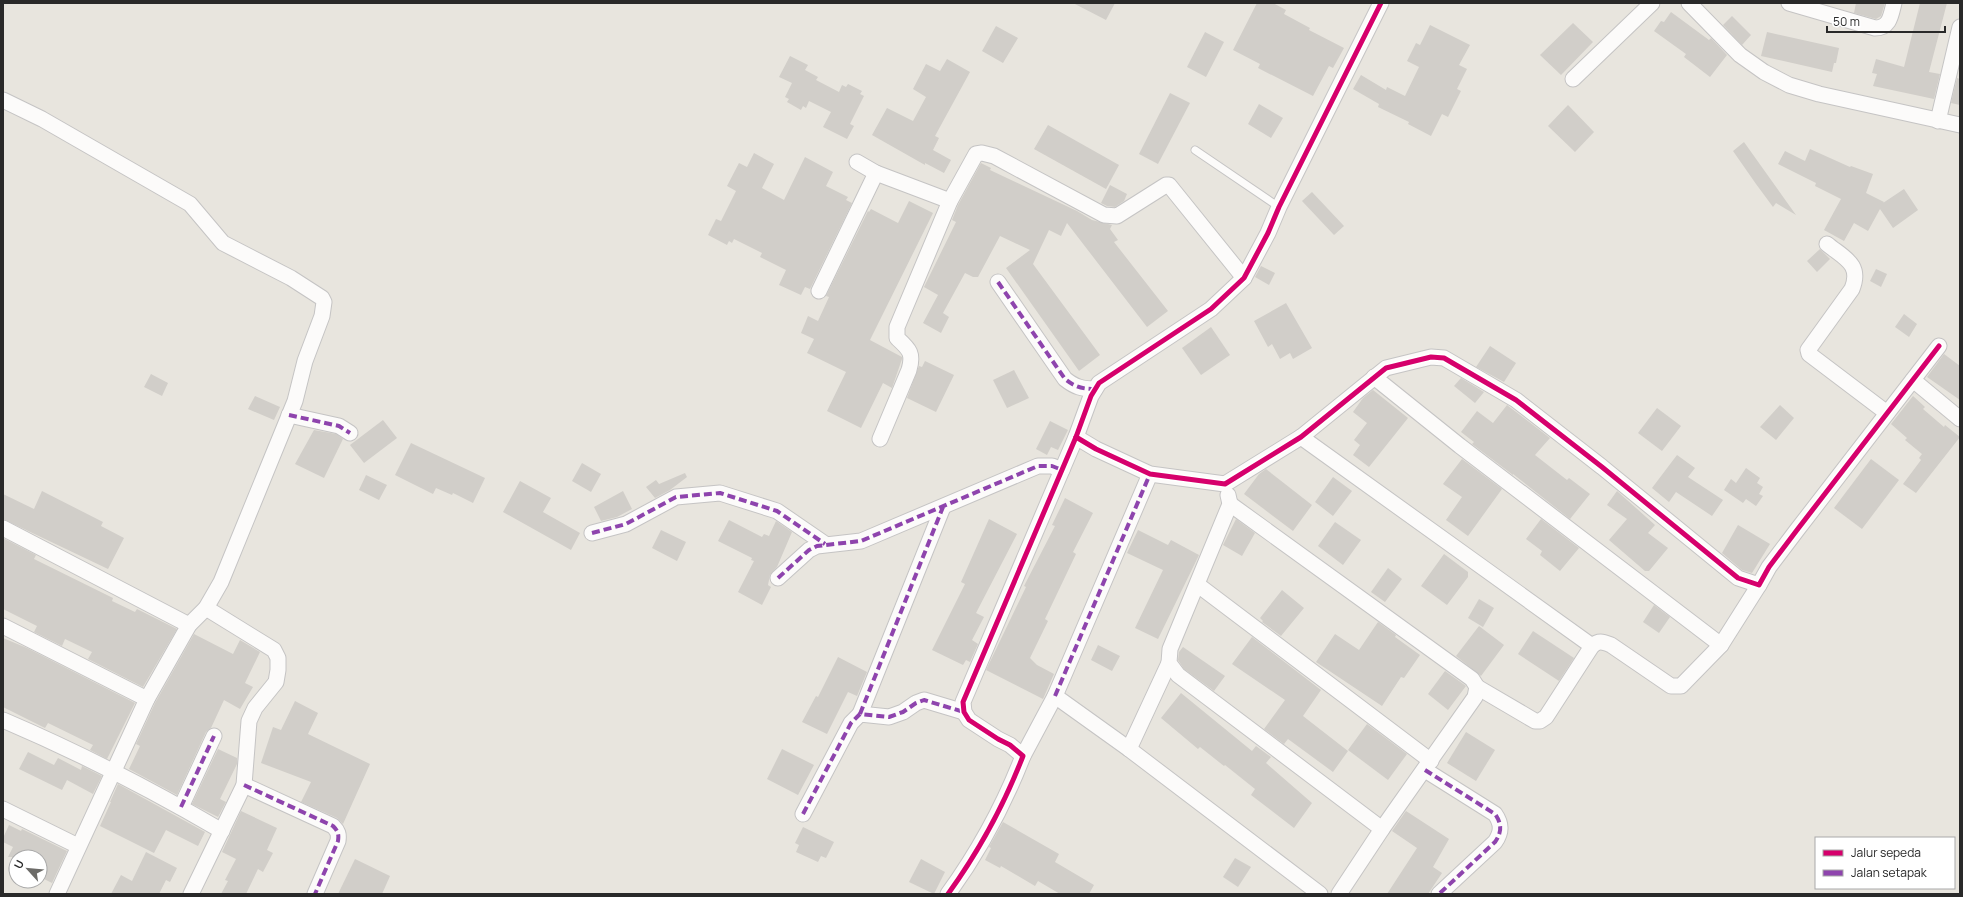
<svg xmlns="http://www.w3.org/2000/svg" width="1963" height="897" font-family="Manrope,sans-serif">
	<rect width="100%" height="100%" fill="#e8e5de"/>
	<!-- building -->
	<g fill="#d1cec9">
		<path d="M1073 3H1115L1106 20Z"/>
		<path d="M1257 3H1273L1286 10 1284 14 1310 28 1309 30 1344 48 1333 68 1329 66 1313 96 1258 68 1260 64 1233 50Z"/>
		<path d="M1856 3H1885L1881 16 1876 19 1854 13Z"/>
		<path d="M1920 3H1947L1929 72 1940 74 1934 99 1873 86 1877 74 1872 73 1876 59 1904 67Z"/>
		<path d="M1671 12 1709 40 1711 38 1727 55 1710 77 1684 57 1686 54 1654 31 1661 21 1664 22Z"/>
		<path d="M1732 16 1751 35 1742 45 1723 25Z"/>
		<path d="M1573 23 1593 42 1561 75 1540 55Z"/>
		<path d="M1430 25 1470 45 1459 65 1467 69 1457 89 1461 91 1448 117 1442 114 1431 136 1408 124 1409 122 1378 107 1379 104 1353 89 1361 75 1386 90 1387 87 1405 96 1419 67 1407 61 1416 43 1420 45Z"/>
		<path d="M996 26 1018 38 1003 63 982 51Z"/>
		<path d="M1205 32 1224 42 1206 77 1187 67Z"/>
		<path d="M1767 32 1839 48 1836 63H1834L1832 72 1761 56Z"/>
		<path d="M790 56 808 65 805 70 818 77 816 80 839 92 842 85 846 87 848 84 862 91 860 94 864 96 850 124 854 126 847 139 823 127 831 112 809 101 806 108 803 106 801 110 787 102 789 99 785 97 792 83 779 77Z"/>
		<path d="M947 59 970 72 935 136 939 138 933 150 951 160 944 173 925 163V165L872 135 887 108 913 121 926 97 913 89 926 64 940 71Z"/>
		<path d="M1957 78 1960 79V105L1951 103Z"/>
		<path d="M1170 93 1190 103 1158 164 1139 154Z"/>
		<path d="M1259 104 1283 118 1271 138 1248 124Z"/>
		<path d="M1568 105 1594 132 1575 152 1548 126Z"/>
		<path d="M1048 125 1119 165 1106 189 1034 149Z"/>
		<path d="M1744 142 1796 215 1776 203 1773 207 1756 184 1733 151Z"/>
		<path d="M1810 149 1850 167 1851 166 1873 174 1866 193 1884 202 1883 203 1904 189 1918 210 1893 228 1880 209 1868 231 1854 223 1844 241 1824 230 1841 199 1815 186 1816 183 1778 164 1785 151 1805 161Z"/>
		<path d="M754 153 774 164 762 188 784 200 805 157 833 172 826 186 848 197 846 200 852 203 810 289 805 287 801 295 779 285 786 270 760 257 762 253 734 239 732 243 729 241 727 245 708 235 716 219 721 221 736 191 727 186 739 163 747 167Z"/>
		<path d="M981 163 991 168 990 170 1077 211 1092 220 1112 225 1110 229 1118 240 1114 242 1168 311 1147 327 1067 223 1061 236 1049 230 1033 264 1100 355 1079 371 1006 268 1030 250 1000 236 978 277H973L965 273 943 313 949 317 941 333 923 323 938 295 924 287 956 222 952 220 958 205Z"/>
		<path d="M1110 185 1127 194 1124 201 1115 207 1107 206 1101 203Z"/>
		<path d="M1312 192 1344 226 1334 235 1302 201Z"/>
		<path d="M909 201 933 213 870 340 902 357V359L892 388 883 383 861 428 827 411 846 372 807 353 814 339 801 333 808 316 818 321 829 297 826 296 868 211 869 212 871 209 898 223Z"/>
		<path d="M1820 249 1830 259 1817 272 1807 261Z"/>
		<path d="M1261 266 1275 273 1269 285 1255 277Z"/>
		<path d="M1876 269 1887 274 1881 287 1870 281Z"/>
		<path d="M1286 303 1312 348 1293 359 1290 353 1280 359 1272 344 1268 347 1254 321Z"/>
		<path d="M1904 314 1917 324 1909 337 1895 327Z"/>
		<path d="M1211 327 1230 355 1201 375 1182 348Z"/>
		<path d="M1490 346 1516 363 1504 382 1476 367Z"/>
		<path d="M1944 354 1960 366V400L1927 377Z"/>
		<path d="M925 361 954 375 936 412 907 398 919 366 922 367Z"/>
		<path d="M1014 370 1029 398 1007 408 993 380Z"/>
		<path d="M151 374 168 383 162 396 144 387Z"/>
		<path d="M1461 378 1484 392 1475 403 1454 386Z"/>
		<path d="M1373 390 1408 418 1369 467 1353 455 1360 445 1354 440 1367 423 1353 412 1363 398Z"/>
		<path d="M255 396 280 407 274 420 248 409Z"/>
		<path d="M1913 396 1925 407 1923 409 1944 427 1945 425 1960 437 1916 493 1903 484 1921 460 1919 458 1922 454 1905 440 1907 438 1891 424Z"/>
		<path d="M1507 405 1550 438 1535 455 1567 480 1569 478 1590 494 1570 519 1513 474V475L1472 444 1474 442 1461 432 1477 411 1493 423Z"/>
		<path d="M1780 405 1794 418 1776 440 1760 427Z"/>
		<path d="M1657 408 1681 426 1662 451 1638 433Z"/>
		<path d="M383 420 397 438 364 463 350 445Z"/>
		<path d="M1050 421 1068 430 1058 450 1051 447 1047 455 1036 449Z"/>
		<path d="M314 430 336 434 343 439 324 478 295 464Z"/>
		<path d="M411 443 485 478 473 503 453 493 452 495 436 488 433 494 395 475Z"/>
		<path d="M1677 455 1695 468 1688 477 1723 500 1712 516 1676 492 1669 502 1652 488Z"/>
		<path d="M1462 459 1502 489 1468 536 1446 520 1462 497 1443 484Z"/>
		<path d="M1871 459 1899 480 1862 529 1834 508Z"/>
		<path d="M582 463 601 474 591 492 572 481Z"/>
		<path d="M1746 468 1760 478 1757 483 1763 487 1759 494 1763 496 1756 506 1746 499 1743 503 1724 490 1731 479 1736 483Z"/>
		<path d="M1266 469 1312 505 1293 531 1244 494 1259 474Z"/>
		<path d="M685 473 687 477 670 490 655 498 646 487 656 480 659 484Z"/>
		<path d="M366 475 387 485 379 500 359 490Z"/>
		<path d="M1333 477 1352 491 1333 516 1315 502Z"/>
		<path d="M520 481 551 498 543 512 580 533 571 550 503 512Z"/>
		<path d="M42 491 103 522 101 526 124 538 108 569 3 519V494L34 509Z"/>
		<path d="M623 491 632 509 617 517 601 521 594 507Z"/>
		<path d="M1617 491 1655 525 1648 533 1668 548 1649 571H1645L1609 540 1627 519 1607 505Z"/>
		<path d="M1065 498 1093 513 1073 552 1076 554 1045 619 1048 621 1030 658 1037 665 1054 674 1043 699 986 670 1026 587 1024 586 1055 526 1052 525Z"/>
		<path d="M989 519 1017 534 976 613 984 617 972 640 978 644 970 662 966 660 963 665 932 650 965 584 961 582Z"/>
		<path d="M1236 519 1255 533 1242 556 1223 545Z"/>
		<path d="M1541 519 1579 548 1560 571 1540 555 1542 551 1526 539Z"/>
		<path d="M729 520 762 537 764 534 769 536 776 521 792 532 777 567 770 575 768 585 771 587 762 605 738 592 754 561 751 560 752 558 718 541Z"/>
		<path d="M1335 522 1361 540 1343 565 1318 546Z"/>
		<path d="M1738 525 1770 544 1752 573 1742 570 1722 553Z"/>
		<path d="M661 530 686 542 677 561 652 548Z"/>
		<path d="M1138 530 1168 545 1171 540 1199 555 1158 639 1135 628 1163 570 1127 553Z"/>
		<path d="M3 538 36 555 34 559 113 598 112 601 135 612 137 609 177 629 143 687 88 659 92 652 65 639 62 646 34 632 37 626 3 609Z"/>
		<path d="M1444 554 1468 572V577L1447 605 1421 586Z"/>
		<path d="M1388 568 1402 579 1385 602 1371 592Z"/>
		<path d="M1282 590 1304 608 1281 636 1262 622 1263 621 1260 618Z"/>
		<path d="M1479 599 1494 608 1483 627 1468 618Z"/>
		<path d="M1654 605 1670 617 1659 633 1643 622Z"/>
		<path d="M1378 622 1396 635 1395 637 1420 655 1404 678 1401 677 1382 706 1316 662 1335 634 1359 650Z"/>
		<path d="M1479 626 1504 645 1481 676 1456 656Z"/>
		<path d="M1533 631 1574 658 1559 681 1518 654Z"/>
		<path d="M194 634 233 654 240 640 260 652 245 683 253 687 240 709 224 700 211 728 206 732 177 795 129 769 140 746 136 744 155 703Z"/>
		<path d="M1252 637 1321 690 1303 716 1348 751 1333 772 1288 739 1284 744 1264 729 1285 700 1232 664Z"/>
		<path d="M3 638 27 648 135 703 107 759 90 750 93 745 48 723 45 728 3 707Z"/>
		<path d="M1098 645 1120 656 1112 671 1091 660Z"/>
		<path d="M1183 647 1225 676 1214 691 1184 669 1178 660 1179 652Z"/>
		<path d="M838 657 867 672 857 696 848 692 827 734 802 722 816 696 818 697Z"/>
		<path d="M1445 671 1466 686 1448 710 1428 694Z"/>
		<path d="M1181 693 1252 751 1256 746 1271 757 1266 763 1312 803 1294 828 1251 795 1255 789 1225 765 1224 766 1200 747 1198 749 1161 718Z"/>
		<path d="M295 701 318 713 308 734 370 764 343 824 337 818 301 802 311 782 261 763 273 727 281 730Z"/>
		<path d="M1367 724 1407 754 1388 780 1348 750Z"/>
		<path d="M1466 732 1495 750 1476 781 1447 763Z"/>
		<path d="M218 749 237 758V764L220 799 226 802 218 817 192 804Z"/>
		<path d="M782 749 814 765 798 795 767 779Z"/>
		<path d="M28 752 54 765 58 758 81 770 82 766 102 776 93 794 67 780 62 790 19 769Z"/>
		<path d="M118 784 205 832 198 846 166 830 154 853 100 826 111 802H110Z"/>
		<path d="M241 811 277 828 267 850 273 853 263 872 258 869 246 894H221L228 881 225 880 236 859 222 852Z"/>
		<path d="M1406 811 1449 839 1433 867 1442 873 1428 894H1387L1417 848 1392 831Z"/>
		<path d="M1003 822 1059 854 1055 862 1094 885 1089 894H1060L1038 881 1035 886 1001 866 1000 868 985 860 991 848 989 847Z"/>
		<path d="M9 825 21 831 22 829 67 851 52 883 40 877V857H8L13 847 3 842V838Z"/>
		<path d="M803 827 834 842 826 858 821 856 818 862 796 852 799 845 795 843Z"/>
		<path d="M146 852 177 868 170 882 166 880 159 894H111L121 875 132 881Z"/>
		<path d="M1235 858 1251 867 1238 887 1223 877Z"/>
		<path d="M355 859 390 876 382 894H338Z"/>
		<path d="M921 859 945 872 934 894 909 882Z"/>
	</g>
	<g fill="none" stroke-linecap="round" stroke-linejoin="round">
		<defs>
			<path id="lane" d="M1195 150 1279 207"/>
			<g id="street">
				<path d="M1689 3 1740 55 1764 72 1789 85 1819 94 1960 125"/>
				<path d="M1789 3 1875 28C1890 28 1891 15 1894 3"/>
				<path d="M1573 79 1652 3"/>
				<path d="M3 100 42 119 190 204 223 243 291 278 322 298 324 302 322 316 305 361 295 401 221 582 206 608 189 625 147 699 57 894"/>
				<path d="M1938 121 1960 27"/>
				<path d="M857 162 876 173 950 201"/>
				<path d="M1827 244C1844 258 1862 264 1852 289L1808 350 1809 354 1887 413"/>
				<path d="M998 282 1065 379C1075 387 1082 389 1095 389"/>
				<path d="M819 291 876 173"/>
				<path d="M1374 377 1460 446 1721 645"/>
				<path d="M1913 380 1960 419"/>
				<path d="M289 415 339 426 350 433"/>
				<path d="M1076 437 1096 449 1150 474 1225 484 1301 437 1386 368 1431 357 1444 358 1516 400 1602 467 1738 578 1759 585 1769 567 1797 530 1939 346"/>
				<path d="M1301 437 1592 646"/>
				<path d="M880 439 909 370C914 353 909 349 897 338V327L950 201 976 154 982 153 994 156 1104 215 1117 216 1166 185H1169L1244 278"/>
				<path d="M1228 495 1230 504 1170 649 1169 663 1178 675 1382 829"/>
				<path d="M1230 504 1472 679 1477 687 1475 697 1382 829 1339 894"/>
				<path d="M3 528 189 625"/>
				<path d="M592 533 626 524 676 497 720 493 777 511 825 544"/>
				<path d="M778 578 809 550 817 546 861 541 1038 466H1052L1062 470"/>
				<path d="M1198 585 1431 761"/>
				<path d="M3 626 147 699"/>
				<path d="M1477 687 1535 721H1540L1546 717 1592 646C1599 640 1603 642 1611 645L1671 686H1681L1721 645 1759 585"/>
				<path d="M1055 696 1129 749 1320 894"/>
				<path d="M860 714 943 507"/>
				<path d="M3 720C78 752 152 790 222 831"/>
				<path d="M1129 749 1169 663"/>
				<path d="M1023 756 1055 696 1150 474"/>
				<path d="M1425 770 1495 814C1502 824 1502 832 1495 842L1439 894"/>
				<path d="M244 785 333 826C338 831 339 834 338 841L315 894"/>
				<path d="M181 807 214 736"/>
				<path d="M3 809 78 846"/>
				<path d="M803 814 851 723 860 714 889 717 903 712 916 703 924 700 964 712"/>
				<path d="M191 894 244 785 249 721 255 708 276 682 278 670V658L274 650 206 608"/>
				<path d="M948 894C979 851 1004 805 1023 756L1010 745 998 739 969 720 964 712 963 702 1076 437 1091 396 1099 383 1211 309 1244 278 1268 233 1279 207 1381 3"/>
			</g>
		</defs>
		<!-- lane casing -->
		<use href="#lane" stroke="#c5c4c4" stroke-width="9"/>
		<!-- street casing -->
		<use href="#street" stroke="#c5c4c4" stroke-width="17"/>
		<!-- lane -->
		<use href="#lane" stroke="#fcfbfa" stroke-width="7"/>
		<!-- street -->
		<use href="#street" stroke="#fcfbfa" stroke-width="15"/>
		<!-- quiet -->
		<g stroke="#8e44ad" stroke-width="4" stroke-dasharray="8 4" stroke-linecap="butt">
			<path d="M998 282 1065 379C1075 387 1082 389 1095 389"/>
			<path d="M289 415 339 426 350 433"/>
			<path d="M592 533 626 524 676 497 720 493 777 511 825 544"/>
			<path d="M778 578 809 550 817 546 861 541 1038 466H1052L1062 470"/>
			<path d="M1055 696 1150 474"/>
			<path d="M860 714 943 507"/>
			<path d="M1425 770 1495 814C1502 824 1502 832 1495 842L1439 894"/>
			<path d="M244 785 333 826C338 831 339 834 338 841L315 894"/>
			<path d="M181 807 214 736"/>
			<path d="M803 814 851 723 860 714 889 717 903 712 916 703 924 700 964 712"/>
		</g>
		<defs>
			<g id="cycleway">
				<path d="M1076 437 1096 449 1150 474 1225 484 1301 437 1386 368 1431 357 1444 358 1516 400 1602 467 1738 578 1759 585 1769 567 1797 530 1939 346"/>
				<path d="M948 894C979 851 1004 805 1023 756L1010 745 998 739 969 720 964 712 963 702 1076 437 1091 396 1099 383 1211 309 1244 278 1268 233 1279 207 1381 3"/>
			</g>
		</defs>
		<!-- cycleway casing -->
		<use href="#cycleway" stroke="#fff" stroke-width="8"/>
		<!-- cycleway -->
		<use href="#cycleway" stroke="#d6006c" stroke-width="5"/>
	</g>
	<!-- border -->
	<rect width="1963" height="897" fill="none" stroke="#292929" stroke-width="8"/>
	<!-- legend -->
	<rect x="1815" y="837" width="140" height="52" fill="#ffffff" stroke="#a9a9a9"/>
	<rect x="1823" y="850" width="20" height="6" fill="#d6006c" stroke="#a9a9a9"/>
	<text x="1851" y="857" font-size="12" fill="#292929">Jalur sepeda</text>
	<rect x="1823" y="870" width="20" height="6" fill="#8e44ad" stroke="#a9a9a9"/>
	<text x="1851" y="877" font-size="12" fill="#292929">Jalan setapak</text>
	<!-- north arrow -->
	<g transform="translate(28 869) rotate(297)"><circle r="19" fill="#ffffff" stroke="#a9a9a9"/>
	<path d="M0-3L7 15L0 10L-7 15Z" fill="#6c6b68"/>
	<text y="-6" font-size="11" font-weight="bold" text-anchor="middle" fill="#292929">U</text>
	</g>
	<!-- scale -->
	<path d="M1827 26v6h118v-6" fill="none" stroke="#292929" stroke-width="2"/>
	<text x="1833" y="26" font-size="12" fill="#292929" stroke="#ffffff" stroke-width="3" paint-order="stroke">50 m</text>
</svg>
